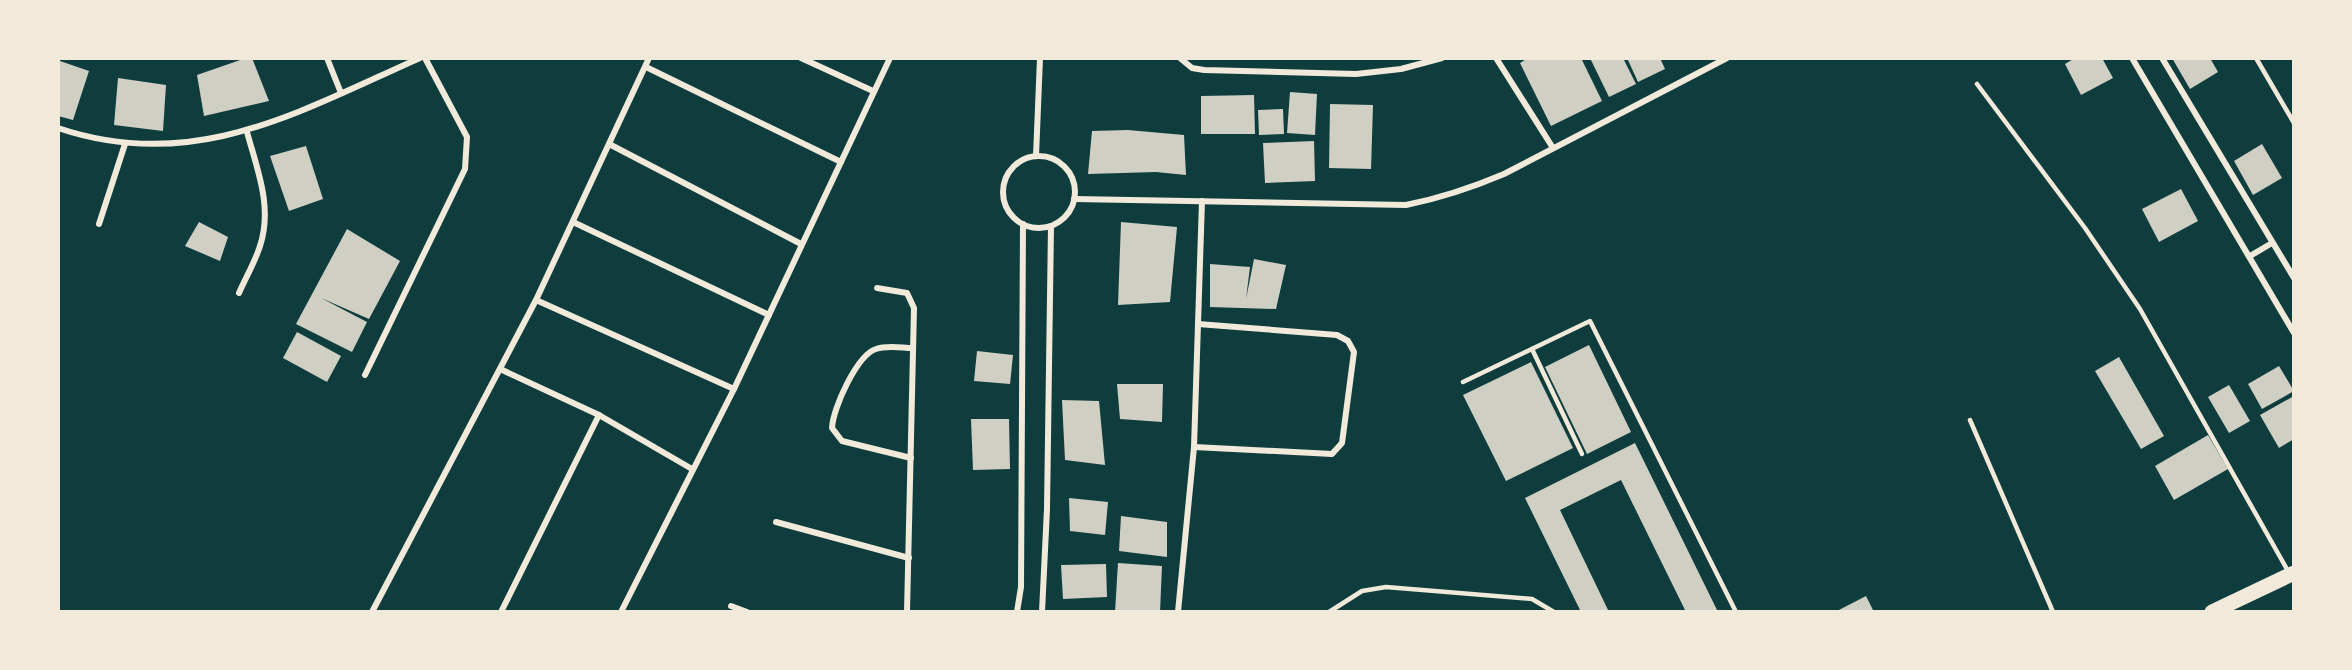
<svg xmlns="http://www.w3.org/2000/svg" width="2352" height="670" font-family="'Asap Condensed',sans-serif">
	<rect width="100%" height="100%" fill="#0f3d3e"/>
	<!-- building -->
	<g fill="#cfcfc3">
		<path d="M246 58H252L269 101 204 116 197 75Z"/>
		<path d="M1528 58H1581L1602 101 1551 126 1520 63Z"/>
		<path d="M1590 58H1623L1636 84 1609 97Z"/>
		<path d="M1627 58H1660L1665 69 1638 82Z"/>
		<path d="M2075 58H2102L2113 78 2081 95 2065 64Z"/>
		<path d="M2172 58H2210L2218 72 2190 89Z"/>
		<path d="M60 61 89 71 73 120 58 116Z"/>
		<path d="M118 78 166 85 163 131 114 125Z"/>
		<path d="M1290 92 1317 94 1315 135 1287 133Z"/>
		<path d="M1254 95 1255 134H1201V96Z"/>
		<path d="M1330 104 1373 105 1371 169 1329 168Z"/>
		<path d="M1283 109 1284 134 1259 135 1258 110Z"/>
		<path d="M1128 130 1184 135 1186 175 1156 172 1088 174 1092 131Z"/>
		<path d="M1314 141 1315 181 1265 183 1263 143Z"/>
		<path d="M2262 144 2282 178 2253 195 2234 161Z"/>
		<path d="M306 146 323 199 289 211 270 156Z"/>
		<path d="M2181 189 2198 221 2159 242 2142 209Z"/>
		<path d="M199 222 228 237 220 261 185 246Z"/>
		<path d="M1121 222 1177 227 1170 302 1118 305Z"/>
		<path d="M347 229 400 261 369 319 321 298 367 322 352 352 296 324Z"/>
		<path d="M1254 259 1286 265 1276 309 1210 307V264L1250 267 1246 299Z"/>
		<path d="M297 332 341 356 327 382 283 358Z"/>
		<path d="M1589 345 1631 432 1587 454 1545 367Z"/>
		<path d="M977 351 1013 355 1010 384 974 381Z"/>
		<path d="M2119 357 2164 436 2141 449 2095 371Z"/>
		<path d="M1531 362 1573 448 1506 481 1463 395Z"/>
		<path d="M2279 366 2294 391 2262 409 2248 384Z"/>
		<path d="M1117 384H1163L1162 422 1120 419Z"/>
		<path d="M2229 385 2250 421 2229 433 2208 397Z"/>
		<path d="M2294 396V439L2279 448 2260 415Z"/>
		<path d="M1062 400 1099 401 1105 465 1065 460Z"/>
		<path d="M971 419H1009L1010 469 973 470Z"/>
		<path d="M2208 435 2228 469 2174 500 2155 466Z"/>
		<path d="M1635 443 1718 612H1686L1621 480 1560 510 1609 612H1581L1525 498Z"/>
		<path d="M1069 498 1108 502 1105 535 1070 531Z"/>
		<path d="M1121 516 1167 522V557L1119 551Z"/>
		<path d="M1118 563 1162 566 1160 612H1115Z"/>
		<path d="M1106 564 1107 597 1063 599 1061 565Z"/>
		<path d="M1866 596 1874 612H1835Z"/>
	</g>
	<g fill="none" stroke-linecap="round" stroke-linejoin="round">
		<!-- service -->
		<g stroke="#f1e9da" stroke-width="4.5">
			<path d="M2256 58 2294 123"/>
			<path d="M1977 84 2085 228 2140 309 2288 571"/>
			<path d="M1532 349 1582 454"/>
			<path d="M1463 382 1590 321 1736 612"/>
			<path d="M1970 420 2053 612"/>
			<path d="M1329 612 1362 591 1386 587 1532 599 1554 612"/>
		</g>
		<!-- minor -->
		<g stroke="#f1e9da" stroke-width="6">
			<path d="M327 58 341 93"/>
			<path d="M801 58 873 91"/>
			<path d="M1180 58 1192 68 1204 70 1356 74 1401 69 1442 58"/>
			<path d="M1496 58 1553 148"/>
			<path d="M2132 58 2294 333"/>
			<path d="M2162 58 2294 278"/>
			<path d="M646 67 841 162"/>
			<path d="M58 128C194 174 298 112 420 58"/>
			<path d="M611 145 801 244"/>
			<path d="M1036 156 1040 58"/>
			<circle cx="1039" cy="192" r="36"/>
			<path d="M1074 199 1406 205C1441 198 1471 188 1504 174L1727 58"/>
			<path d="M573 222 769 315"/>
			<path d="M99 224 125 144"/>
			<path d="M2250 256 2272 243"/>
			<path d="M877 288 907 293 914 308 907 612"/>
			<path d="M239 293C246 277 255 262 260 246 273 207 257 169 247 132"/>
			<path d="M536 300 734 389"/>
			<path d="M500 369 599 415 692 469"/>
			<path d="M365 375 465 169 467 137 425 58"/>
			<path d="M1194 447 1332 454 1342 443 1354 352 1348 341 1337 335 1198 324"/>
			<path d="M911 458 842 441 832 428C833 408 857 355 876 349 887 345 902 348 913 348"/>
			<path d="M776 522 909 558"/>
			<path d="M731 606 747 612"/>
			<path d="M372 612 536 300 649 58"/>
			<path d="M501 612 599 415"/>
			<path d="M621 612 734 389 890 58"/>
			<path d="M1017 612 1021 587 1023 224"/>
			<path d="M1042 612 1047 509 1051 226"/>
			<path d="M1178 612 1194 447 1202 201"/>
		</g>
		<!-- primary -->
		<path stroke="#f1e9da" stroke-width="15" d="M2212 612 2294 573"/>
	</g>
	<!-- border -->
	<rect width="2352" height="670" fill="none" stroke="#f1e9da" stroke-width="120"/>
</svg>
